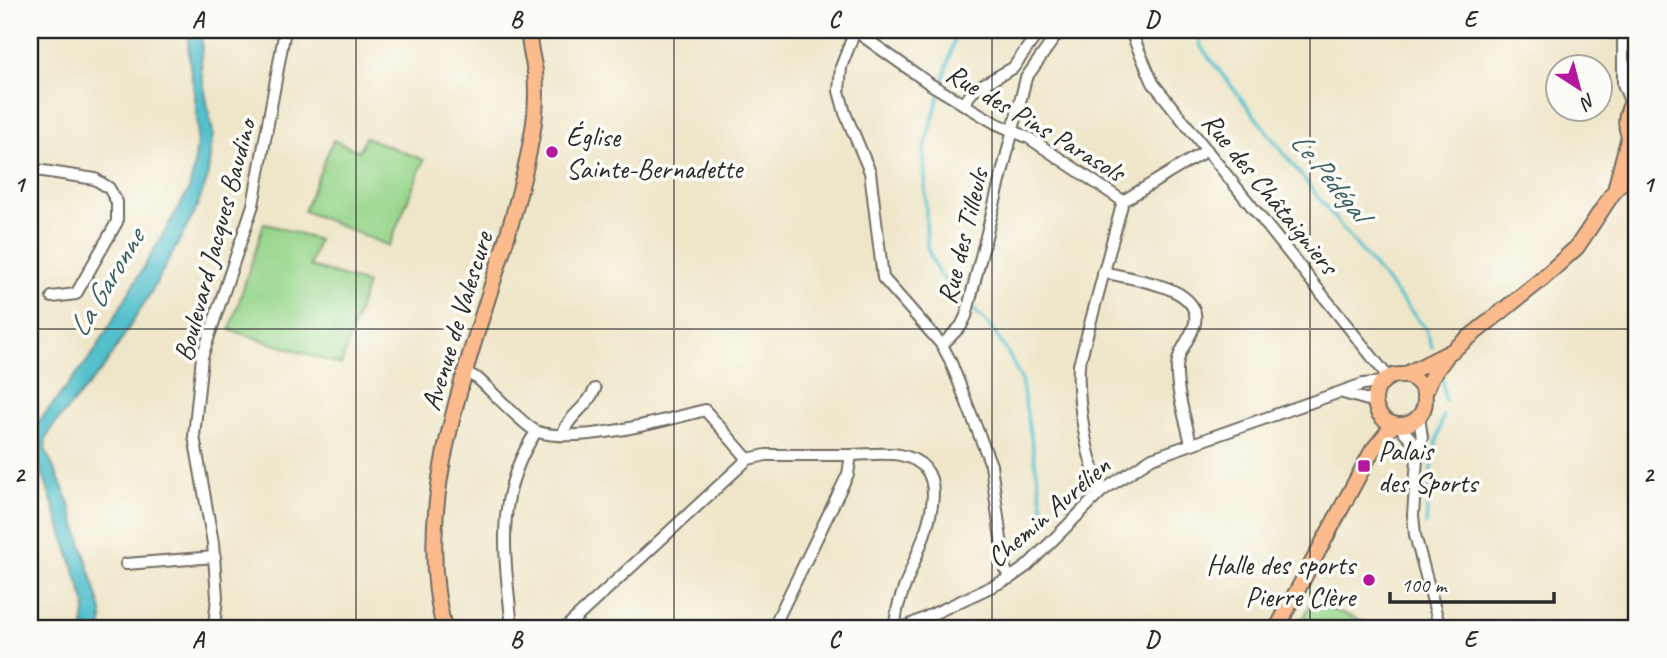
<svg xmlns="http://www.w3.org/2000/svg" width="1667" height="658" font-family="Caveat,sans-serif">
	<rect width="100%" height="100%" fill="#fdfcf7"/>
	<filter id="ink" filterUnits="userSpaceOnUse"><feTurbulence type="fractalNoise" baseFrequency=".0143" numOctaves="2"/><feDisplacementMap in="SourceGraphic" scale="14" xChannelSelector="R" yChannelSelector="G"/><feConvolveMatrix kernelMatrix="1 2 1 2 8 2 1 2 1" color-interpolation-filters="sRGB"/></filter>
	<filter id="wash" filterUnits="userSpaceOnUse"><feTurbulence type="fractalNoise" baseFrequency=".00686" numOctaves="4" result="noise"/><feDisplacementMap in="SourceGraphic" scale="28" xChannelSelector="R" yChannelSelector="G"/><feGaussianBlur stdDeviation="1.57" result="paint"/><feColorMatrix in="noise" values="0 0 0 0 0 0 0 0 0 0 0 0 0 0 0 0 0 1.4 0 .05"/><feComposite in="paint" operator="in"/></filter>
	<g filter="url(#wash)">
		<rect width="100%" height="100%" fill="#efe6c9"/>
		<!-- green -->
		<g fill="#98d68c" stroke="#62805c" stroke-width="2">
			<path d="M365 137 424 160 389 246 304 211 333 140 359 151Z"/>
			<path d="M264 223 318 240 310 266 367 284 341 365 230 330Z"/>
			<path d="M1311 602 1382 628H1299Z"/>
		</g>
		<!-- water -->
		<path fill="#53c0cc" stroke="#3f767c" stroke-width="2" d="M189 30H202L201 71 213 133 207 180 194 214 150 294 105 366 53 426 46 439 45 449 68 499 102 611V628H83L86 605 36 453V425L93 354 189 190C197 159 200 128 195 96 191 70 187 57 189 30Z"/>
		<g fill="none" stroke-linecap="round" stroke-linejoin="round">
			<!-- stream -->
			<g stroke="#53c0cc" stroke-width="3.5">
				<path d="M957 30 924 151 927 247 938 273 989 325 1007 351 1021 379 1045 520"/>
				<path d="M1198 30 1201 47 1343 229 1426 329 1432 347"/>
				<path d="M1442 377 1445 401"/>
				<path d="M1435 448 1443 416"/>
				<path d="M1426 524 1432 462"/>
			</g>
		</g>
	</g>
	<g filter="url(#ink)">
		<g fill="none" stroke-linecap="round" stroke-linejoin="round">
			<defs>
				<g id="minor">
					<path d="M854 30 930 84 995 123 1029 138 1123 201 1079 365C1077 401 1086 458 1102 491"/>
					<path d="M1130 30 1153 83 1389 378"/>
					<path d="M1623 30V84L1631 104"/>
					<path d="M855 31 841 67 839 91 845 113 870 172 883 278 942 345 950 360 991 465 1005 569 1010 578"/>
					<path d="M1625 64 1637 83"/>
					<path d="M963 104 975 89 1013 68 1040 30"/>
					<path d="M30 169 95 179 109 188 117 202V222L76 294 52 297"/>
					<path d="M1123 201 1207 150"/>
					<path d="M1103 272C1129 279 1202 285 1195 323 1191 339 1177 351 1177 368 1176 392 1186 420 1191 444"/>
					<path d="M942 345 961 326 966 316 1026 78 1060 30"/>
					<path d="M466 373 477 378C489 388 527 429 538 432 580 444 663 421 705 410L748 459"/>
					<path d="M1343 393 1375 402"/>
					<path d="M1398 425 1412 440 1417 459 1422 438 1419 416"/>
					<path d="M563 433C569 415 588 407 595 389"/>
					<path d="M851 455C866 455 885 452 900 455 980 471 888 589 896 628"/>
					<path d="M1417 459 1413 515 1415 535 1440 628"/>
					<path d="M126 564 215 557"/>
					<path d="M214 628 217 597 213 543 194 436 202 357 253 205 285 30"/>
					<path d="M512 628C505 556 493 496 536 432"/>
					<path d="M565 628 748 459 766 455H851L848 474 773 628"/>
					<path d="M903 628 1010 578 1027 566 1102 491 1152 458 1363 384 1384 382"/>
				</g>
				<g id="major">
					<path d="M1637 97C1623 112 1622 131 1637 147"/>
					<path d="M1616 186 1629 136"/>
					<circle cx="1400" cy="400" r="25"/>
					<path d="M1402 376 1452 351 1541 280 1577 247 1615 190 1637 166"/>
					<path d="M1424 395 1432 376 1446 357"/>
					<path d="M444 628C402 470 506 290 532 135 536 114 537 94 535 72 533 58 528 44 529 30"/>
					<path d="M1277 628 1372 451 1394 424"/>
				</g>
			</defs>
			<!-- minor casing -->
			<use href="#minor" stroke="#706c62" stroke-width="14"/>
			<!-- major casing -->
			<use href="#major" stroke="#706c62" stroke-width="18"/>
			<!-- minor -->
			<use href="#minor" stroke="#fff" stroke-width="10"/>
			<!-- major -->
			<use href="#major" stroke="#fbbb8d" stroke-width="14"/>
		</g>
	</g>
	<!-- grid -->
	<path fill="none" stroke="#2b2b2b" stroke-width="2" stroke-opacity="0.55" d="M356 30V628M674 30V628M992 30V628M1310 30V628M30 329H1637"/>
	<!-- markers -->
	<g fill="#b5179e" stroke="#fdfcf7" stroke-width="2.5">
		<circle cx="552" cy="152" r="7"/>
		<rect x="1357" y="459" width="14" height="14" rx="3.5"/>
		<circle cx="1369" cy="580" r="7"/>
	</g>
	<g text-anchor="middle" stroke-width="7" stroke-linejoin="round" paint-order="stroke">
		<!-- street labels -->
		<g font-size="28" fill="#2b2b2b" stroke="#fdfcf7">
			<text transform="translate(1036 122) rotate(31)" y="10">Rue des Pins Parasols</text>
			<text transform="translate(1271 193) rotate(51)" y="10">Rue des Châtaigniers</text>
			<text transform="translate(962 236) rotate(-76)" y="10">Rue des Tilleuls</text>
			<text transform="translate(214 240) rotate(-75)" y="10">Boulevard Jacques Baudino</text>
			<text transform="translate(456 321) rotate(-73)" y="10">Avenue de Valescure</text>
			<text transform="translate(1048 511) rotate(-41)" y="10">Chemin Aurélien</text>
		</g>
		<!-- poi labels -->
		<g font-size="28" fill="#2b2b2b" stroke="#fdfcf7" text-anchor="start">
			<text x="566" y="146">Église<tspan x="566" dy="32">Sainte-Bernadette</tspan></text>
			<text x="1378" y="460">Palais<tspan x="1378" dy="32">des Sports</tspan></text>
			<text x="1355" y="574" text-anchor="end">Halle des sports<tspan x="1355" dy="32">Pierre Clère</tspan></text>
		</g>
		<!-- water labels -->
		<g font-size="30" font-style="italic" fill="#395f63" stroke="#fdfcf7">
			<text transform="translate(1330 176) rotate(51)" y="10">Le Pédégal</text>
			<text transform="translate(106 283) rotate(-59)" y="10">La Garonne</text>
		</g>
	</g>
	<!-- margin -->
	<rect width="1667" height="658" fill="none" stroke="#fdfcf7" stroke-width="77"/>
	<!-- north arrow -->
	<g transform="translate(1579 88) rotate(144)"><circle r="33" fill="#fdfcf7" stroke="#a9a8a5" stroke-width="2"/>
	<path d="M0-5L12 26L0 18L-12 26Z" fill="#b5179e"/>
	<text y="-10" font-size="19" font-weight="bold" text-anchor="middle" fill="#2b2b2b">N</text>
	</g>
	<!-- scale -->
	<path d="M1390 592v10h164v-10" fill="none" stroke="#2b2b2b" stroke-width="3.5"/>
	<text x="1401" y="592" font-size="21" fill="#2b2b2b" stroke="#fdfcf7" stroke-width="5" paint-order="stroke">100 m</text>
	<rect x="38" y="38" width="1590" height="582" fill="none" stroke="#2b2b2b" stroke-width="2.5"/>
	<g font-size="23" text-anchor="middle" font-weight="bold" fill="#2b2b2b">
		<text x="198" y="27">A</text>
		<text x="516" y="27">B</text>
		<text x="834" y="27">C</text>
		<text x="1152" y="27">D</text>
		<text x="1470" y="27">E</text>
		<text x="19" y="192">1</text>
		<text x="1648" y="192">1</text>
		<text x="19" y="482">2</text>
		<text x="1648" y="482">2</text>
		<text x="198" y="647">A</text>
		<text x="516" y="647">B</text>
		<text x="834" y="647">C</text>
		<text x="1152" y="647">D</text>
		<text x="1470" y="647">E</text>
	</g>
</svg>
